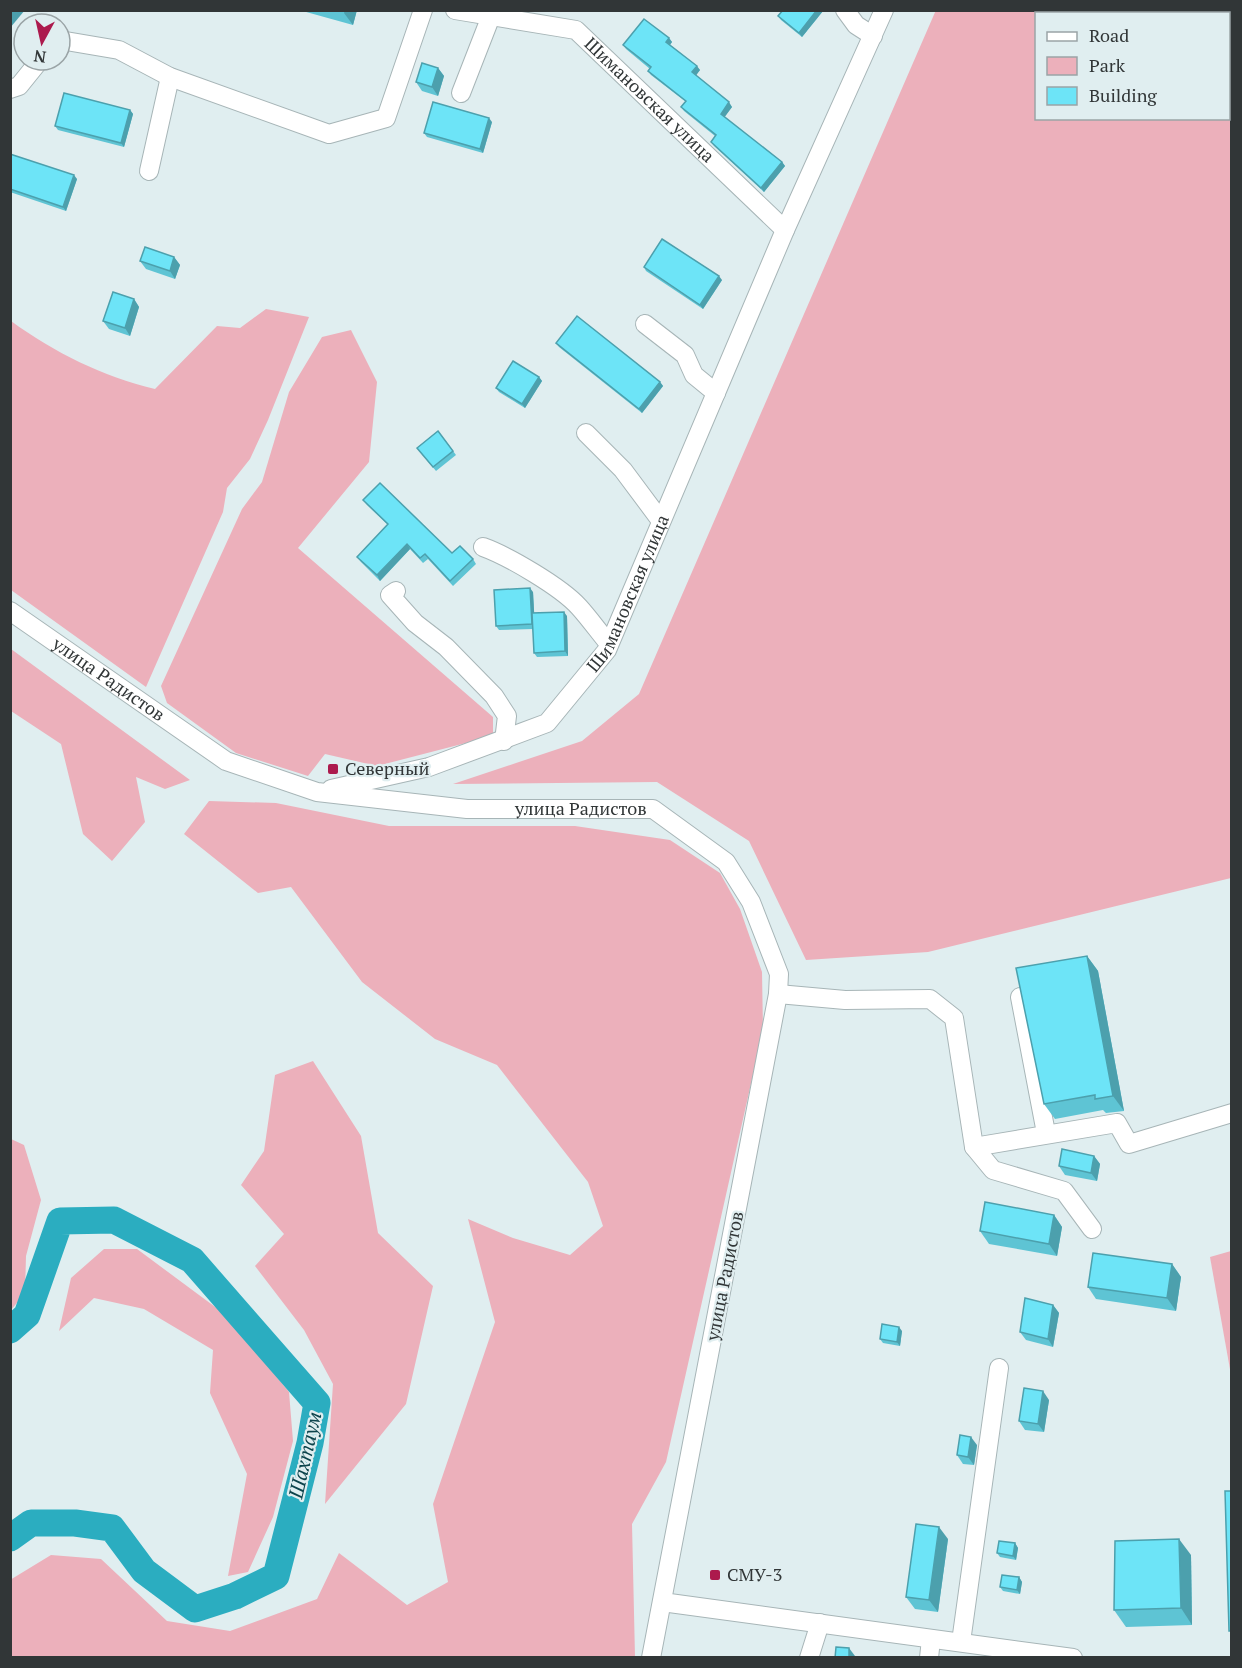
<svg xmlns="http://www.w3.org/2000/svg" width="1242" height="1668" font-family="'PT Serif',serif">
	<rect width="100%" height="100%" fill="#e0eef0"/>
	<!-- green -->
	<g fill="#ecb0bb" fill-rule="evenodd">
		<path d="M936 10 1231 11V878L928 952 806 960 749 841 657 782 453 784 582 741 639 694ZM1036 14H1228V118H1036Z"/>
		<path d="M266 309 309 317 268 420 250 459 227 488 223 512 146 687 11 590V321C55 353 102 376 155 389L217 326 240 328Z"/>
		<path d="M351 330 377 382 369 462 298 548 493 717V736L377 766 325 754 308 776 236 753 167 703 161 686 242 509 262 482 289 392 322 337Z"/>
		<path d="M11 649 190 780 165 789 136 777 145 822 112 861 83 834 61 744 11 711Z"/>
		<path d="M209 801 276 803 389 826H575L670 840 720 873 740 909 762 972 763 1030 666 1462 632 1524 635 1657H11L10 1580 51 1555 101 1559 167 1621 230 1631 317 1599 339 1553 407 1605 448 1582 433 1504 495 1322 468 1219 513 1238 570 1255 603 1226 588 1182 497 1065 435 1039 362 982 291 887 258 893 184 834Z"/>
		<path d="M313 1061 361 1136 378 1233 433 1286 406 1404 325 1504 333 1384 304 1330 255 1266 284 1234 241 1185 264 1151 275 1075Z"/>
		<path d="M11 1139 24 1145 41 1200 26 1256 25 1293 11 1310Z"/>
		<path d="M104 1249H137L226 1315 289 1392 293 1441 273 1517 248 1572 228 1576 247 1474 210 1393 213 1350 144 1309 94 1298 59 1331 71 1278Z"/>
		<path d="M1231 1251H1232L1231 1375 1210 1257Z"/>
	</g>
	<g fill="none" stroke-linecap="round" stroke-linejoin="round">
		<!-- river -->
		<path stroke="#2badc0" stroke-width="27" d="M10 1330 27 1315 60 1221 114 1220 192 1260 317 1403 310 1443 276 1576 235 1596 195 1609 144 1571 112 1528 75 1523H31L10 1538"/>
		<defs>
			<g id="minor">
				<path id="s1" d="M455 10 576 30 785 230"/>
				<path d="M845 10 856 25 873 36"/>
				<path d="M60 40 119 50 170 77 329 134 386 118 423 10"/>
				<path d="M10 89 19 86 40 60"/>
				<path d="M461 93 491 16"/>
				<path d="M149 171 170 77"/>
				<path d="M645 324 685 355 694 375 716 393"/>
				<path d="M586 433 623 470 661 521"/>
				<path d="M483 547C508 556 561 587 579 607 589 618 599 632 609 644"/>
				<path d="M396 591 390 595 415 623 446 647 494 696 507 716 504 741"/>
				<path id="s2" d="M10 611 226 761 317 792 467 809H653L726 862 751 902 779 974 778 994 651 1658"/>
				<path id="s3" d="M331 789 429 767 547 723 607 650 785 230 884 10"/>
				<path d="M778 994 845 1000 930 999 954 1018 974 1147 993 1170 1064 1191 1092 1229"/>
				<path d="M1020 997 1046 1133"/>
				<path d="M974 1147 1117 1123 1129 1144 1232 1113"/>
				<path d="M662 1602 1073 1658"/>
				<path d="M961 1642 999 1368"/>
				<path d="M809 1658 820 1623"/>
				<path d="M929 1658 931 1639"/>
			</g>
		</defs>
		<!-- minor casing -->
		<use href="#minor" stroke="#a7b5b7" stroke-width="20"/>
		<!-- minor -->
		<use href="#minor" stroke="#fff" stroke-width="18"/>
	</g>
	<!-- wall -->
	<g fill="#5ec4d4">
		<path d="M299 10H357L353 25Z"/>
		<path d="M823 11 802 37 781 20 778 16Z"/>
		<path d="M669 38 672 42 670 45 700 70 695 75 732 107 724 117 782 162 785 166 764 192 714 146 711 142 715 136 684 111 681 107 686 102 651 75 648 71 650 69 626 49 623 45Z"/>
		<path d="M438 68 444 76 438 96 422 91 416 82Z"/>
		<path d="M130 110 133 114 124 147 58 130 55 126Z"/>
		<path d="M492 122 483 153 427 137 424 133Z"/>
		<path d="M10 154 77 179 66 211 10 192Z"/>
		<path d="M174 257 180 265 175 279 146 269 140 261Z"/>
		<path d="M644 267 722 280 703 309 646 271Z"/>
		<path d="M134 299 139 307 130 336 109 329 103 321Z"/>
		<path d="M556 343 660 382 663 386 642 413 559 347Z"/>
		<path d="M539 377 542 381 525 408 499 392 496 388Z"/>
		<path d="M438 431 456 455 436 471 417 448Z"/>
		<path d="M363 500 452 553 473 559 476 564 453 586 428 559 423 563 410 549 380 581 361 562 357 557 388 525 367 505Z"/>
		<path d="M533 592 534 613 567 616 568 656 537 657 534 653 533 629 499 630 496 626Z"/>
		<path d="M1087 956 1098 971 1124 1111 1106 1113 1103 1110 1055 1119 1044 1104Z"/>
		<path d="M1094 1156 1100 1164 1097 1181 1065 1175 1059 1166Z"/>
		<path d="M1054 1215 1062 1227 1057 1256 989 1244 980 1231Z"/>
		<path d="M1172 1264 1181 1277 1176 1311 1096 1299 1088 1287Z"/>
		<path d="M1053 1305 1059 1313 1053 1347 1026 1340 1020 1332Z"/>
		<path d="M902 1331 900 1346 883 1343 880 1339Z"/>
		<path d="M1049 1400 1044 1432 1025 1430 1019 1421Z"/>
		<path d="M977 1445 974 1465 963 1464 957 1455Z"/>
		<path d="M948 1539 938 1612 915 1609 906 1597Z"/>
		<path d="M1015 1543 1018 1548 1016 1560 1000 1557 997 1553Z"/>
		<path d="M1191 1555 1192 1625 1126 1627 1114 1610Z"/>
		<path d="M1019 1577 1022 1582 1020 1594 1003 1591 1000 1587Z"/>
	</g>
	<!-- shaded-wall -->
	<g fill="#4ca0ad">
		<path d="M10 10H25L10 28Z"/>
		<path d="M345 10H357L353 25 344 13Z"/>
		<path d="M817 10 823 11 802 37 799 33Z"/>
		<path d="M669 38 672 42 669 46 666 42Z"/>
		<path d="M697 66 700 70 695 77 692 72Z"/>
		<path d="M438 68 444 76 438 96 432 87Z"/>
		<path d="M729 102 732 107 724 118 721 114Z"/>
		<path d="M130 110 133 114 124 147 121 143Z"/>
		<path d="M489 118 492 122 483 153 480 149Z"/>
		<path d="M782 162 785 166 764 192 761 188Z"/>
		<path d="M74 175 77 179 66 211 63 207Z"/>
		<path d="M174 257 180 265 175 279 170 271Z"/>
		<path d="M719 276 722 280 703 309 700 305Z"/>
		<path d="M134 299 139 307 130 336 125 328Z"/>
		<path d="M539 377 542 381 525 408 522 404Z"/>
		<path d="M660 382 663 386 642 413 639 409Z"/>
		<path d="M407 544 410 549 380 581 377 575Z"/>
		<path d="M530 588 533 592 535 628 532 624Z"/>
		<path d="M564 612 567 616 568 656 565 651Z"/>
		<path d="M1087 956 1098 971 1124 1111 1113 1096Z"/>
		<path d="M1094 1156 1100 1164 1097 1181 1091 1173Z"/>
		<path d="M1054 1215 1062 1227 1057 1256 1049 1244Z"/>
		<path d="M1172 1264 1181 1277 1176 1311 1167 1298Z"/>
		<path d="M1053 1305 1059 1313 1053 1347 1048 1339Z"/>
		<path d="M899 1327 902 1331 900 1346 897 1342Z"/>
		<path d="M1043 1391 1049 1400 1044 1432 1038 1424Z"/>
		<path d="M971 1437 977 1445 974 1465 968 1457Z"/>
		<path d="M939 1527 948 1539 938 1612 929 1600Z"/>
		<path d="M1179 1539 1191 1555 1192 1625 1181 1608Z"/>
		<path d="M1015 1543 1018 1548 1016 1560 1013 1556Z"/>
		<path d="M1019 1577 1022 1582 1020 1594 1017 1590Z"/>
		<path d="M849 1648 855 1656V1658H849Z"/>
	</g>
	<!-- building -->
	<g fill="#6de4f7" stroke="#4ca0ad" stroke-width="1.5">
		<path d="M783 10H817L799 33 778 16Z"/>
		<path d="M644 19 669 38 666 42 697 66 692 72 729 102 721 114 782 162 761 188 711 142 716 135 681 107 686 101 648 71 651 67 623 45Z"/>
		<path d="M422 63 438 68 432 87 416 82Z"/>
		<path d="M64 93 130 110 121 143 55 126Z"/>
		<path d="M433 102 489 118 480 149 424 133Z"/>
		<path d="M10 154 74 175 63 207 10 189Z"/>
		<path d="M662 239 719 276 700 305 644 267Z"/>
		<path d="M145 247 174 257 170 271 140 261Z"/>
		<path d="M113 292 134 299 125 328 103 321Z"/>
		<path d="M577 316 660 382 639 409 556 343Z"/>
		<path d="M513 361 539 377 522 404 496 388Z"/>
		<path d="M438 431 453 451 433 467 417 448Z"/>
		<path d="M380 483 452 553 460 546 473 559 450 581 425 554 420 558 407 544 377 575 357 557 388 524 363 500Z"/>
		<path d="M530 588 532 624 496 626 494 590Z"/>
		<path d="M564 612 565 651 534 653 532 613Z"/>
		<path d="M1087 956 1113 1096 1095 1099V1095L1044 1104 1016 968Z"/>
		<path d="M1062 1149 1094 1156 1091 1173 1059 1166Z"/>
		<path d="M985 1202 1054 1215 1049 1244 980 1231Z"/>
		<path d="M1093 1253 1172 1264 1167 1298 1088 1287Z"/>
		<path d="M1025 1298 1053 1305 1048 1339 1020 1332Z"/>
		<path d="M882 1324 899 1327 897 1342 880 1339Z"/>
		<path d="M1024 1388 1043 1391 1038 1424 1019 1421Z"/>
		<path d="M960 1435 971 1437 968 1457 957 1455Z"/>
		<path d="M1225 1491H1232V1631H1229Z"/>
		<path d="M916 1524 939 1527 929 1600 906 1597Z"/>
		<path d="M1179 1539 1181 1608 1114 1610 1115 1541Z"/>
		<path d="M999 1541 1015 1543 1013 1556 997 1553Z"/>
		<path d="M1002 1575 1019 1577 1017 1590 1000 1587Z"/>
		<path d="M836 1647 849 1648V1658H835Z"/>
	</g>
	<!-- markers -->
	<g fill="#ac1a4d" stroke="#e0eef0" stroke-width="2">
		<rect x="327" y="763" width="12" height="12" rx="3"/>
		<rect x="709" y="1569" width="12" height="12" rx="3"/>
	</g>
	<g text-anchor="middle" stroke-width="4.5" stroke-linejoin="round" paint-order="stroke">
		<!-- street labels -->
		<g font-size="18" fill="#313637" stroke="#e0eef0">
			<text dy="6" stroke="none"><textPath href="#s1" startOffset="224">Шимановская улица</textPath></text>
			<text dy="6" stroke="none"><textPath href="#s3" startOffset="381">Шимановская улица</textPath></text>
			<text dy="6" stroke="none"><textPath href="#s2" startOffset="120">улица Радистов</textPath></text>
			<text dy="6" stroke="none"><textPath href="#s2" startOffset="624">улица Радистов</textPath></text>
			<text transform="translate(725 1276) rotate(-79)" y="6">улица Радистов</text>
		</g>
		<!-- poi labels -->
		<g font-size="18" fill="#313637" stroke="#e0eef0" text-anchor="start">
			<text x="345" y="775">Северный</text>
			<text x="727" y="1581">СМУ-3</text>
		</g>
		<!-- water labels -->
		<g font-size="20" font-style="italic" fill="#0d444c" stroke="#e0eef0">
			<text transform="translate(305 1455) rotate(-77)" y="7">Шахтаум</text>
		</g>
	</g>
	<!-- border -->
	<rect width="1242" height="1668" fill="none" stroke="#313637" stroke-width="24"/>
	<!-- legend -->
	<rect x="1035" y="12" width="195" height="108" fill="#e0eef0" stroke="#9aa4a6" stroke-width="1.5"/>
	<rect x="1047" y="32" width="30" height="9" fill="#ffffff" stroke="#9aa4a6" stroke-width="1.5"/>
	<text x="1089" y="42" font-size="18" fill="#313637">Road</text>
	<rect x="1047" y="57" width="30" height="18" fill="#ecb0bb" stroke="#9aa4a6" stroke-width="1.5"/>
	<text x="1089" y="72" font-size="18" fill="#313637">Park</text>
	<rect x="1047" y="87" width="30" height="18" fill="#6de4f7" stroke="#9aa4a6" stroke-width="1.5"/>
	<text x="1089" y="102" font-size="18" fill="#313637">Building</text>
	<!-- north arrow -->
	<g transform="translate(42 42) rotate(188)"><circle r="28" fill="#e0eef0" stroke="#9aa4a6" stroke-width="1.5"/>
	<path d="M0-4.5L10 22L0 15L-10 22Z" fill="#ac1a4d"/>
	<text y="-9" font-size="16" font-weight="bold" text-anchor="middle" fill="#313637">N</text>
	</g>
</svg>
